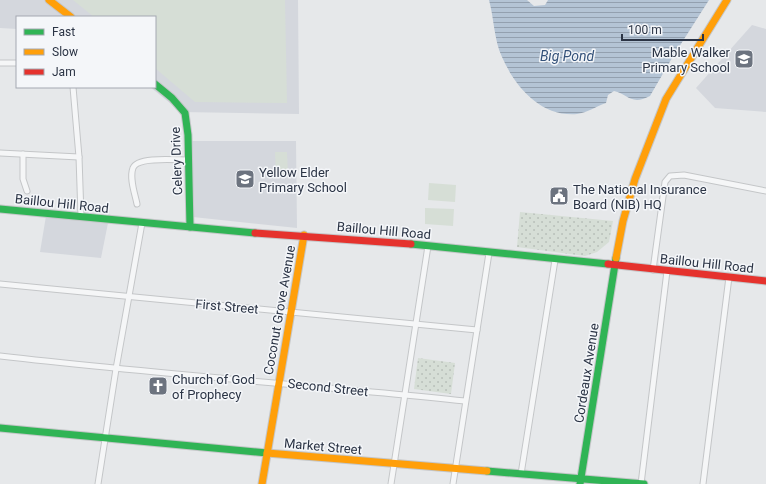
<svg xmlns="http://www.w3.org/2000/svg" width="766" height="484" font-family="Roboto,sans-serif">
	<defs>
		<pattern id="park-dots" width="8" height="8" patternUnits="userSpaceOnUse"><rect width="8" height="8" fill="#d6ded6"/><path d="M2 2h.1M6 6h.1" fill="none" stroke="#b8bfb9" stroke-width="1.8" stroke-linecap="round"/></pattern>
		<pattern id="water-rules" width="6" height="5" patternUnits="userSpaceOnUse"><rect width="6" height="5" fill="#b4c4d5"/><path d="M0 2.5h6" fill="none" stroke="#93a0af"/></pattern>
	</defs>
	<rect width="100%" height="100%" fill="#e6e8ea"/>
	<!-- built -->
	<g fill="#d4d7dd">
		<path d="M0 0H298L299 114 181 112 150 87H155V17H17V29L0 28Z"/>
		<path d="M752 25 766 29V112L715 108 696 88Z"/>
		<path d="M192 141H296L297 228 193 217Z"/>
		<path d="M46 216 108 223 101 258 40 252Z"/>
	</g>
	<!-- green -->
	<g fill="#d6ded6">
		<path d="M73 0H285L287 103 195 102 155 68V17H94Z"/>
		<path d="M275 152H287L288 175H276Z"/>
		<path d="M429 183 456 185 455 202 428 200Z"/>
		<path d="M425 208 454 209 453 226 425 224Z"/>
	</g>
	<!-- park -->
	<g fill="url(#park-dots)">
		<path d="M520 212 613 221 609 242 597 252 585 256 517 247Z"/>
		<path d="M418 358 455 363 451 394 414 389Z"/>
	</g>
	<!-- water -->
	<path fill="url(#water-rules)" d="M489 0H527L534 6 545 5 548 0H709L672 58 650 96C631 106 628 94 614 91L608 95 606 103C597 106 587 113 577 114 541 117 515 87 502 57 494 40 494 18 489 0Z"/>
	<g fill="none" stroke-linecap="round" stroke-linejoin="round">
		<defs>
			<g id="street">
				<path d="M0 63H17"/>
				<path d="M73 87 79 157 81 216"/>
				<path d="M0 153 79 157"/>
				<path d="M23 154V179L27 191"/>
				<path d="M137 204C135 194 129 178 133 168 137 156 177 160 188 160"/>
				<path d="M653 270 665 182 670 176 684 175 766 191"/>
				<path d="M0 284 477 330"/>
				<path d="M0 356C155 374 310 385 465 401"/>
				<path d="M521 474 555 260"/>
				<path d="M98 484 116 369 142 223"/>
				<path d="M391 484 428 246"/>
				<path d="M453 484 489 253"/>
				<path d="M641 484 667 271"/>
				<path d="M703 484 729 277"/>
			</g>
			<g id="fast">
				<path d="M155 84 172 98 185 113 188 135 190 227"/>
				<path d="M0 209 255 233"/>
				<path d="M411 244 608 264"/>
				<path d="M0 428 267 453"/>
				<path d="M487 471 644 484"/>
				<path d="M580 484 616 258"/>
			</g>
			<g id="slow">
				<path d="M49 0 71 17"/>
				<path d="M616 258 623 221 635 179 666 99 727 0"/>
				<path d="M267 453 487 471"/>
				<path d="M262 484 304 235"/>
			</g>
			<g id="jam">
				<path d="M255 233 411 244"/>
				<path d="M608 264 766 281"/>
			</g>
		</defs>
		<!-- street casing -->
		<use href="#street" stroke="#c4c6c8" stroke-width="7"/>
		<!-- fast casing -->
		<use href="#fast" stroke="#c4c6c8" stroke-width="9"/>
		<!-- slow casing -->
		<use href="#slow" stroke="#c4c6c8" stroke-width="9"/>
		<!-- jam casing -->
		<use href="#jam" stroke="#c4c6c8" stroke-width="9"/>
		<!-- street -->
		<use href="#street" stroke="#f5f6f7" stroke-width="5"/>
		<!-- fast -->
		<use href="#fast" stroke="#30b455" stroke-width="7"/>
		<!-- slow -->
		<use href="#slow" stroke="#ff9f0a" stroke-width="7"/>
		<!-- jam -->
		<use href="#jam" stroke="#e5322d" stroke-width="7"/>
	</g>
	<!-- icons -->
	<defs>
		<symbol id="school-square" viewBox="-11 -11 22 22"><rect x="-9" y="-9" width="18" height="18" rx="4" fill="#6c737f" stroke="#f4f6f9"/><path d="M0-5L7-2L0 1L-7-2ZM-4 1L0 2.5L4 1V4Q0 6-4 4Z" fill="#fff"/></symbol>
		<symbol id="civic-square" viewBox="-11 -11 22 22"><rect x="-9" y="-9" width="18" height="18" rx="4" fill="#6c737f" stroke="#f4f6f9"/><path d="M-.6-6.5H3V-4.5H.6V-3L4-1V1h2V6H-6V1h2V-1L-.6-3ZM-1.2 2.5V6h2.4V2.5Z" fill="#fff"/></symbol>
		<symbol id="church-square" viewBox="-11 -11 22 22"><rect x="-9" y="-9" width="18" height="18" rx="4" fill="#6c737f" stroke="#f4f6f9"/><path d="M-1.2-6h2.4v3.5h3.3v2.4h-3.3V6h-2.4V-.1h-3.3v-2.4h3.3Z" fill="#fff"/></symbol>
	</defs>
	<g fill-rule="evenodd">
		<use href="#school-square" x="733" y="48" width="22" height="22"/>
		<use href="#school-square" x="234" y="168" width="22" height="22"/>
		<use href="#civic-square" x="548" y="185" width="22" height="22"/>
		<use href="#church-square" x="147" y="375" width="22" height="22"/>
	</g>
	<g text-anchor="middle" stroke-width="3" stroke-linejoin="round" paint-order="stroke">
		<!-- poi labels -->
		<g font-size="13" fill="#2b3445" stroke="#f4f6f9" text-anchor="start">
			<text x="730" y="57" text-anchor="end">Mable Walker<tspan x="730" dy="15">Primary School</tspan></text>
			<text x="259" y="177">Yellow Elder<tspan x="259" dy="15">Primary School</tspan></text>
			<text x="573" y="194">The National Insurance<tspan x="573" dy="15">Board (NIB) HQ</tspan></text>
			<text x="172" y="384">Church of God<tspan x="172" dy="15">of Prophecy</tspan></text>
		</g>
		<!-- street labels -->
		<g font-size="13" fill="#2b3445" stroke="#f4f6f9">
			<text transform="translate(176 161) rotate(-92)" y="5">Celery Drive</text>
			<text transform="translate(62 203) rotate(6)" y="5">Baillou Hill Road</text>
			<text transform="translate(384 230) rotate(5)" y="5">Baillou Hill Road</text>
			<text transform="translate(707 263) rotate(6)" y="5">Baillou Hill Road</text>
			<text transform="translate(227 306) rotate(5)" y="5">First Street</text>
			<text transform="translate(279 310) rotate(-80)" y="5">Coconut Grove Avenue</text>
			<text transform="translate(586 373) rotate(-81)" y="5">Cordeaux Avenue</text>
			<text transform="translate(328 387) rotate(6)" y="5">Second Street</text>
			<text transform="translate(323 446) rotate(5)" y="5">Market Street</text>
		</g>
		<!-- water labels -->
		<g font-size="14" font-style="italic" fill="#34527a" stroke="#f4f6f9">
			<text x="567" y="61">Big Pond</text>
		</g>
	</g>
	<!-- legend -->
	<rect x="16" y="16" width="140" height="72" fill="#f4f6f9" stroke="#a4a8b1"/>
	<rect x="24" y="29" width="20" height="6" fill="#30b455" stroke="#a4a8b1"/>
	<text x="52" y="36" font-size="12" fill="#2b3445">Fast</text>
	<rect x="24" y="49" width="20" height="6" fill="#ff9f0a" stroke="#a4a8b1"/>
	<text x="52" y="56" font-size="12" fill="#2b3445">Slow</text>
	<rect x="24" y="69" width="20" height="6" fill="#e5322d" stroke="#a4a8b1"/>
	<text x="52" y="76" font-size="12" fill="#2b3445">Jam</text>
	<!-- scale -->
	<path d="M622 34v6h81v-6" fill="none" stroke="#2b3445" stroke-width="2"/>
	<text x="628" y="34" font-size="12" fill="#2b3445" stroke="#f4f6f9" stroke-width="3" paint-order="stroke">100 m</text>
</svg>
